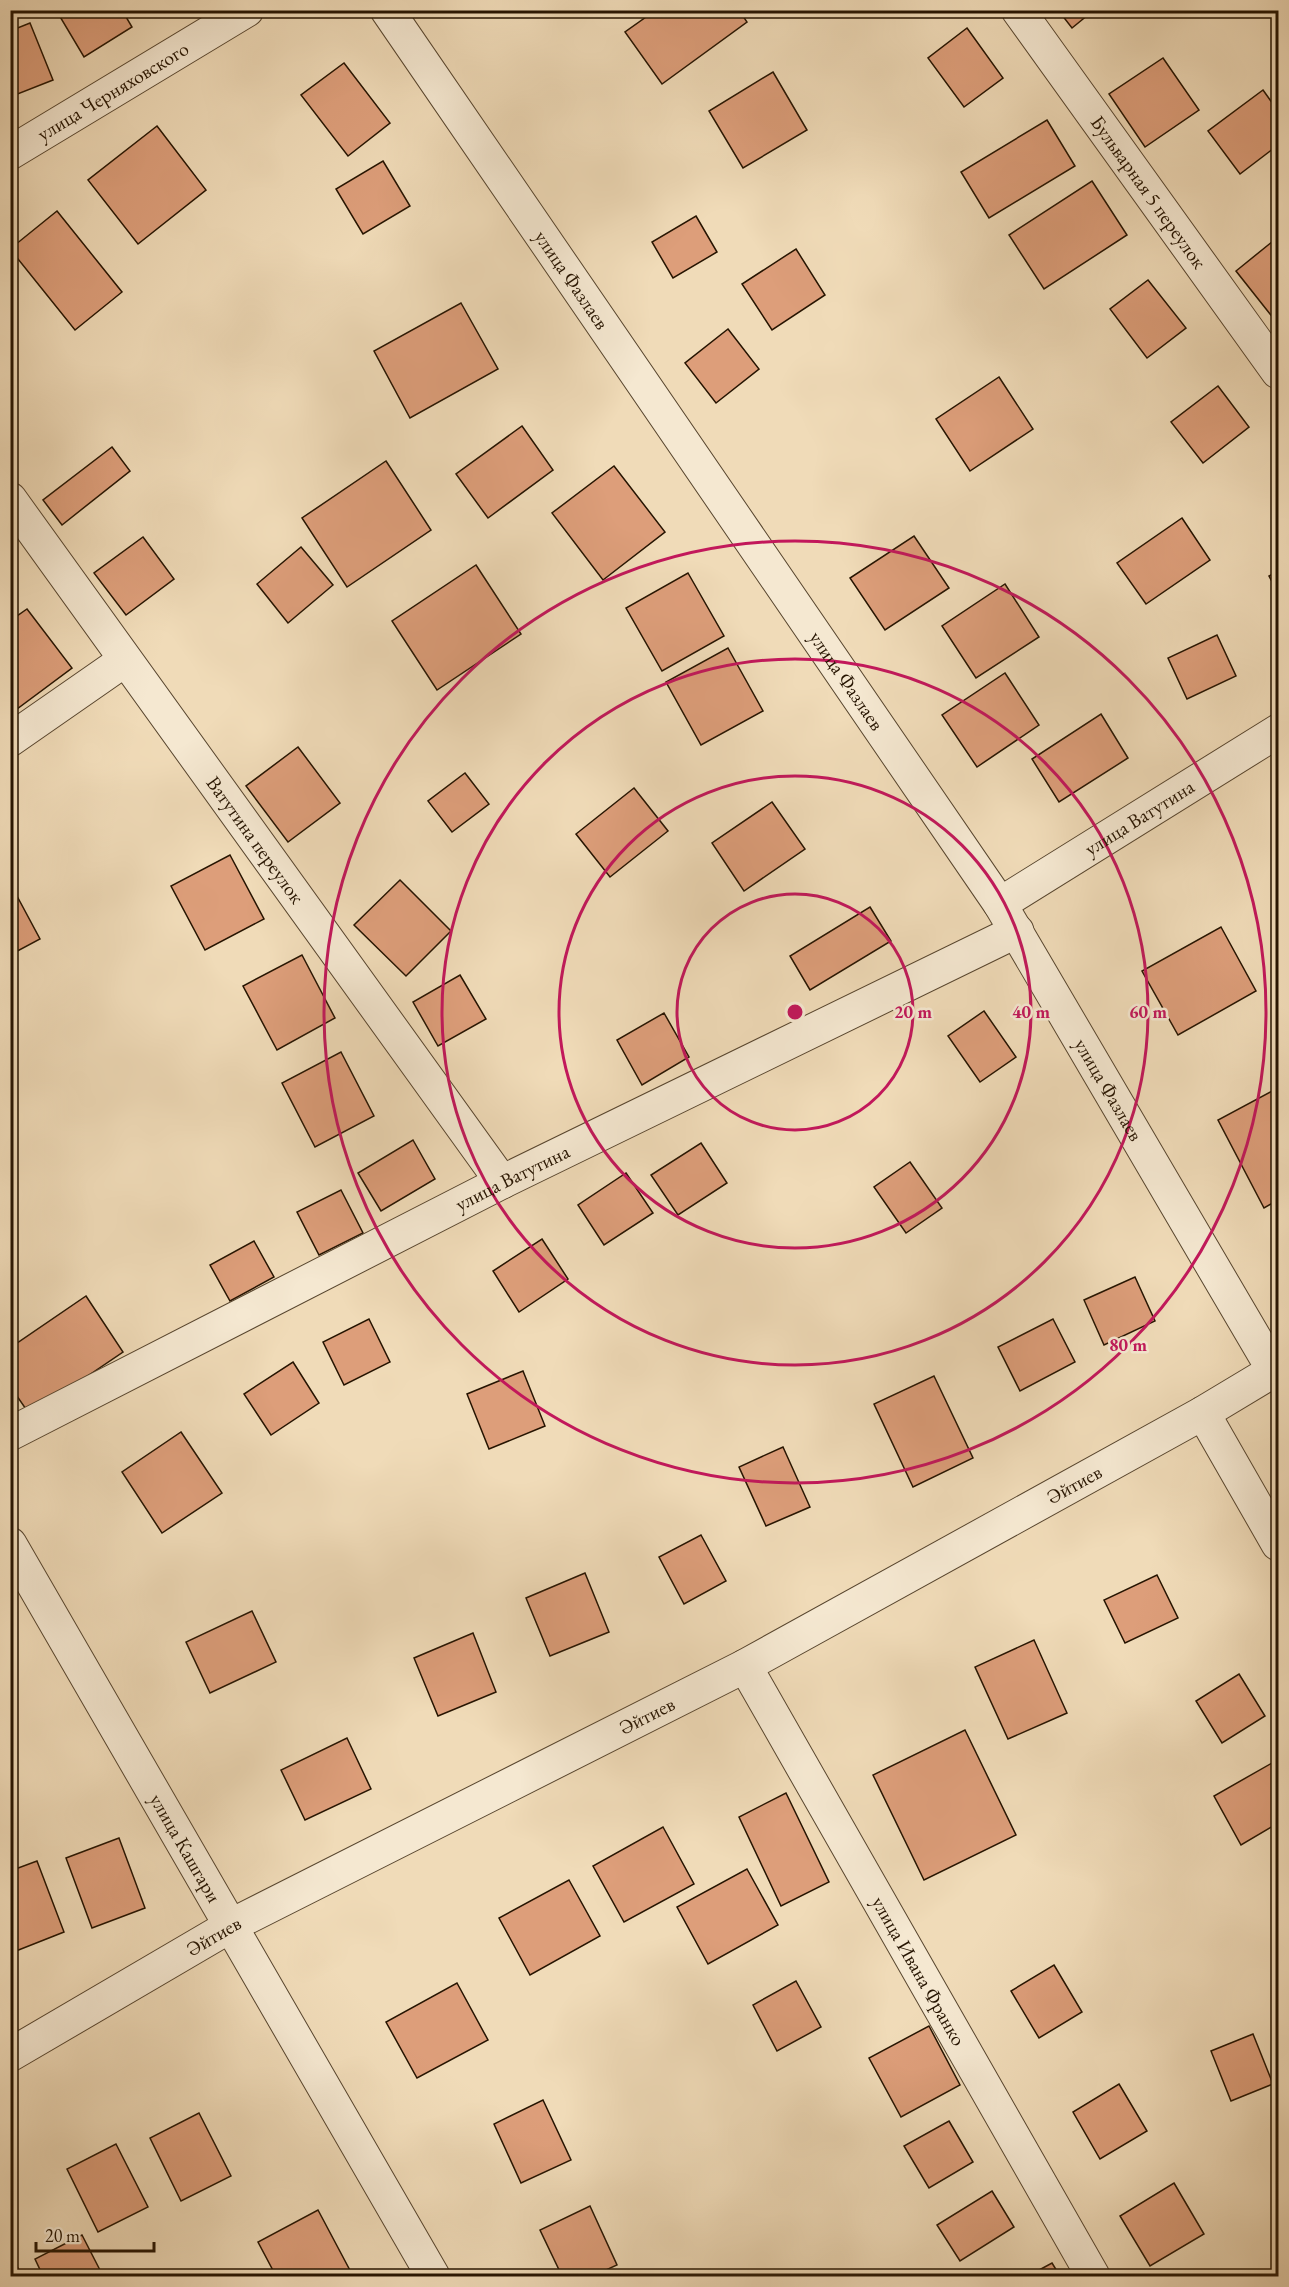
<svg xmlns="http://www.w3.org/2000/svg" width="1289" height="2287" font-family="'EB Garamond',serif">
	<rect width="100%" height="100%" fill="#f0dbb8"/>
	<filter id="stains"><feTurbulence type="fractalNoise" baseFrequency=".00333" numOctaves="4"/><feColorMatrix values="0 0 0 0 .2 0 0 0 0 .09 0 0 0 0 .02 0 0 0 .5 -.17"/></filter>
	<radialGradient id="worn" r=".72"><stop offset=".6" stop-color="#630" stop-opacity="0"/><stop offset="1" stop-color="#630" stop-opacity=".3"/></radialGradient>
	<!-- building -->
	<g fill="#dd9e7a" stroke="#261401" stroke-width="1.5">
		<path d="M56 10H122L132 27 84 57Z"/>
		<path d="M656 10H739L747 22 662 84 625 32Z"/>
		<path d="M1058 10H1094L1072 28Z"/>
		<path d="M30 23 53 80 10 97V31Z"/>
		<path d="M967 28 1003 78 964 107 928 58Z"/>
		<path d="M1163 58 1199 110 1145 147 1109 94Z"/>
		<path d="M344 63 390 123 348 156 301 95Z"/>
		<path d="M773 72 807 130 743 168 709 111Z"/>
		<path d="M1263 90 1278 111V145L1240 174 1208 131Z"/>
		<path d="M1047 120 1075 166 989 218 961 172Z"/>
		<path d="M157 126 206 190 138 244 88 180Z"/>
		<path d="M383 161 410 206 363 234 336 189Z"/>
		<path d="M1092 181 1127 235 1044 289 1009 235Z"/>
		<path d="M57 211 122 292 75 330 10 249Z"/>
		<path d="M696 216 717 252 673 278 652 242Z"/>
		<path d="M1278 237V315L1274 319 1236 271Z"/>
		<path d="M796 249 825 295 772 330 742 284Z"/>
		<path d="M1148 280 1186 328 1147 358 1110 309Z"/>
		<path d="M461 303 498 369 410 418 374 351Z"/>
		<path d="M728 329 759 369 716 403 685 363Z"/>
		<path d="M999 377 1033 429 970 471 936 419Z"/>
		<path d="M1218 386 1249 427 1203 463 1171 422Z"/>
		<path d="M522 426 553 470 488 518 456 474Z"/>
		<path d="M112 447 130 471 62 525 43 500Z"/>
		<path d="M386 461 431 530 347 587 302 518Z"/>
		<path d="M614 466 665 532 603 580 552 513Z"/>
		<path d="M1182 518 1210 560 1146 604 1117 563Z"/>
		<path d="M914 536 949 588 885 630 850 578Z"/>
		<path d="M143 537 174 579 126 615 94 573Z"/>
		<path d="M301 547 333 585 288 623 257 584Z"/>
		<path d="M476 565 521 634 437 690 392 621Z"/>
		<path d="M1278 571V593L1269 576Z"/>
		<path d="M688 573 724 636 662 671 626 608Z"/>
		<path d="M1005 584 1039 637 976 678 942 626Z"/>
		<path d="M27 609 72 668 17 709 10 701V621Z"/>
		<path d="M1217 635 1236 676 1187 699 1168 658Z"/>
		<path d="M728 648 763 711 701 745 666 682Z"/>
		<path d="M1005 673 1039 725 977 767 942 715Z"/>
		<path d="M1101 714 1128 758 1059 802 1032 759Z"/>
		<path d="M298 747 340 803 288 842 246 786Z"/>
		<path d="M465 773 489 804 452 832 428 801Z"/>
		<path d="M634 788 668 831 610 877 576 834Z"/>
		<path d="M772 802 805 849 744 891 712 843Z"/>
		<path d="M230 855 264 919 205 950 171 886Z"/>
		<path d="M400 880 451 931 406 976 354 925Z"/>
		<path d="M10 883 40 939 10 955Z"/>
		<path d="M870 907 891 941 810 990 790 956Z"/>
		<path d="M1221 927 1256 991 1178 1035 1142 971Z"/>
		<path d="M302 955 335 1018 277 1050 243 986Z"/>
		<path d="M460 975 486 1019 438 1046 413 1002Z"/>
		<path d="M984 1011 1016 1057 980 1082 948 1036Z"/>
		<path d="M664 1013 689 1057 642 1085 617 1040Z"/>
		<path d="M341 1052 374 1116 315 1147 282 1083Z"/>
		<path d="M1278 1088V1200L1264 1208 1218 1120Z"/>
		<path d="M413 1140 435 1179 381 1211 358 1173Z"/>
		<path d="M701 1143 727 1183 678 1215 651 1175Z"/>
		<path d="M910 1162 942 1208 906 1233 874 1187Z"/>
		<path d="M626 1173 653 1213 604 1245 578 1205Z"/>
		<path d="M341 1190 363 1233 319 1255 297 1212Z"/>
		<path d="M542 1239 568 1279 519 1312 493 1271Z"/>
		<path d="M254 1241 274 1277 230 1301 210 1265Z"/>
		<path d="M1135 1277 1155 1321 1104 1345 1084 1300Z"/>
		<path d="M86 1296 123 1352 30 1415 10 1386V1348Z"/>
		<path d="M369 1319 390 1362 344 1385 323 1342Z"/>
		<path d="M1053 1319 1075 1362 1020 1391 998 1347Z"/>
		<path d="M293 1362 319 1403 271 1435 244 1394Z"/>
		<path d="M523 1371 545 1426 489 1449 467 1394Z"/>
		<path d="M934 1376 973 1458 913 1487 874 1404Z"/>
		<path d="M181 1432 222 1493 162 1533 122 1472Z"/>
		<path d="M783 1447 810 1507 766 1526 739 1467Z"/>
		<path d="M701 1535 726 1581 684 1604 659 1557Z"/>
		<path d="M585 1573 609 1632 550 1656 526 1598Z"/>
		<path d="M1157 1575 1178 1618 1125 1643 1104 1600Z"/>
		<path d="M252 1611 276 1662 210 1693 186 1642Z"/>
		<path d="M473 1633 496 1692 438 1716 414 1658Z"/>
		<path d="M1034 1640 1067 1713 1008 1739 975 1667Z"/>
		<path d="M1239 1674 1265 1716 1222 1743 1196 1701Z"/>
		<path d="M965 1730 1016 1835 924 1880 873 1775Z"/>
		<path d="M347 1738 371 1789 305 1820 281 1770Z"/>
		<path d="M1272 1763 1278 1774V1823L1241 1845 1214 1796Z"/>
		<path d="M786 1793 829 1882 781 1906 739 1817Z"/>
		<path d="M663 1827 694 1884 624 1922 593 1866Z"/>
		<path d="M119 1838 145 1908 92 1928 66 1858Z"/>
		<path d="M37 1861 64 1932 16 1951 10 1936V1871Z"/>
		<path d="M747 1869 778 1925 708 1964 677 1907Z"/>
		<path d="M569 1880 600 1936 530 1975 499 1918Z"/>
		<path d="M1054 1965 1082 2012 1039 2038 1011 1991Z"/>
		<path d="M796 1981 821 2027 777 2051 753 2005Z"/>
		<path d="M457 1983 488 2040 417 2078 386 2022Z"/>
		<path d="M929 2026 960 2085 901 2117 869 2058Z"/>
		<path d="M1253 2034 1273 2084 1231 2101 1211 2051Z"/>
		<path d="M1119 2084 1147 2131 1100 2159 1073 2112Z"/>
		<path d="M543 2100 571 2160 521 2183 494 2124Z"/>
		<path d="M199 2113 231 2176 181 2201 150 2138Z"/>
		<path d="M949 2121 973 2162 929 2188 904 2146Z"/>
		<path d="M116 2144 148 2207 98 2232 67 2169Z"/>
		<path d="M1174 2183 1204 2234 1150 2266 1120 2216Z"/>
		<path d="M992 2191 1014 2227 960 2261 937 2225Z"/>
		<path d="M590 2206 617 2265 593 2276H562L540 2230Z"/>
		<path d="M318 2210 353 2276H276L258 2242Z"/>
		<path d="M82 2235 103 2276H43L35 2259Z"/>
		<path d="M10 2253 20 2272 11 2276H10Z"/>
		<path d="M1052 2263 1060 2276H1028Z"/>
	</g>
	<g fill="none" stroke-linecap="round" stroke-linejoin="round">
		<defs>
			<g id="minor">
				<path id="s1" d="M387 10 1000 904 1274 1371"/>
				<path id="s2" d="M1018 10 1278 372"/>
				<path id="s3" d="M10 153 247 10"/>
				<path id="s4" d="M10 499 502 1182"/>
				<path d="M10 740 125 660"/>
				<path id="s5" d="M1000 904 1278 731"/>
				<path d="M1203 1413 1278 1544"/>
				<path id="s6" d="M10 1434 502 1182 1017 931"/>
				<path id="s7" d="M10 1544 433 2276"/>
				<path id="s8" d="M745 1666 1093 2276"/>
				<path id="s9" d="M10 2055 232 1925 745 1666 1203 1413 1278 1368"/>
			</g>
		</defs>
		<!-- minor casing -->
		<use href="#minor" stroke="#58462f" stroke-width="35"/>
		<!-- minor -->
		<use href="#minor" stroke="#f5e8d1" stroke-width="33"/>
	</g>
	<!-- distance rings -->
	<g fill="none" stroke="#c2185b" stroke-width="3">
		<circle cx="795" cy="1012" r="118"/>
		<circle cx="795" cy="1012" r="236"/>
		<circle cx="795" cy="1012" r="353"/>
		<circle cx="795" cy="1012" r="471"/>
	</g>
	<g text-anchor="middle" stroke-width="5" stroke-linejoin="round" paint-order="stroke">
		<!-- street labels -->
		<g font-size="20" fill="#261401" stroke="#f5e8d1">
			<text dy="7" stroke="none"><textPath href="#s3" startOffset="120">улица Черняховского</textPath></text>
			<text dy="7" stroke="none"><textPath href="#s2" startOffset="224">Бульварная 5 переулок</textPath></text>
			<text dy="7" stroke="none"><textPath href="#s1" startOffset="327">улица Фазлаев</textPath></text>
			<text dy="7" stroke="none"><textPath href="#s1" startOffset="813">улица Фазлаев</textPath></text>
			<text dy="7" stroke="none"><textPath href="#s5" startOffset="164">улица Ватутина</textPath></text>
			<text dy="7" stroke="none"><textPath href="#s4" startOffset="420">Ватутина переулок</textPath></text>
			<text dy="7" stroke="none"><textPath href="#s1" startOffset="1299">улица Фазлаев</textPath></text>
			<text dy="7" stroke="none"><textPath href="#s6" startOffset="564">улица Ватутина</textPath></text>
			<text dy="7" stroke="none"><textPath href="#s9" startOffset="1208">Әйтиев</textPath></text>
			<text dy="7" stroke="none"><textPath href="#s9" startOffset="722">Әйтиев</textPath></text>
			<text dy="7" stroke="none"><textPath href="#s7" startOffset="351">улица Кашгари</textPath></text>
			<text dy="7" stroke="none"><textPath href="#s9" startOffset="236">Әйтиев</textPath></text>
			<text dy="7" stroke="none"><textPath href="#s8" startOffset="351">улица Ивана Франко</textPath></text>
		</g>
	</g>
	<circle cx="795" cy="1012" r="9" fill="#c2185b" stroke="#f5e8d1" stroke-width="3"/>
	<g font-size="18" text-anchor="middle" font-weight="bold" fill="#c2185b" stroke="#f5e8d1" stroke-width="5" stroke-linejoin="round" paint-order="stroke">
		<text x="913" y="1018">20 m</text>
		<text x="1031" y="1018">40 m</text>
		<text x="1148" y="1018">60 m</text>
		<text x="1128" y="1351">80 m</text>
	</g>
	<!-- margin -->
	<rect width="1289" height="2287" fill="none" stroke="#f0dbb8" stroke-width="36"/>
	<rect x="12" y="12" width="1265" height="2263" fill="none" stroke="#261401" stroke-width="3"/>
	<rect x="18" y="18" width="1253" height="2251" fill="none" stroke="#261401" stroke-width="1.5"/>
	<!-- scale -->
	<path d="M36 2242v9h118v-9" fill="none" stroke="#261401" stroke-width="3"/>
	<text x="45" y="2242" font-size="18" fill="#261401" stroke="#f5e8d1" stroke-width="4.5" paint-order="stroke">20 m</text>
	<rect width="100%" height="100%" filter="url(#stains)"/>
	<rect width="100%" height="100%" fill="url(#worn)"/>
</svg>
